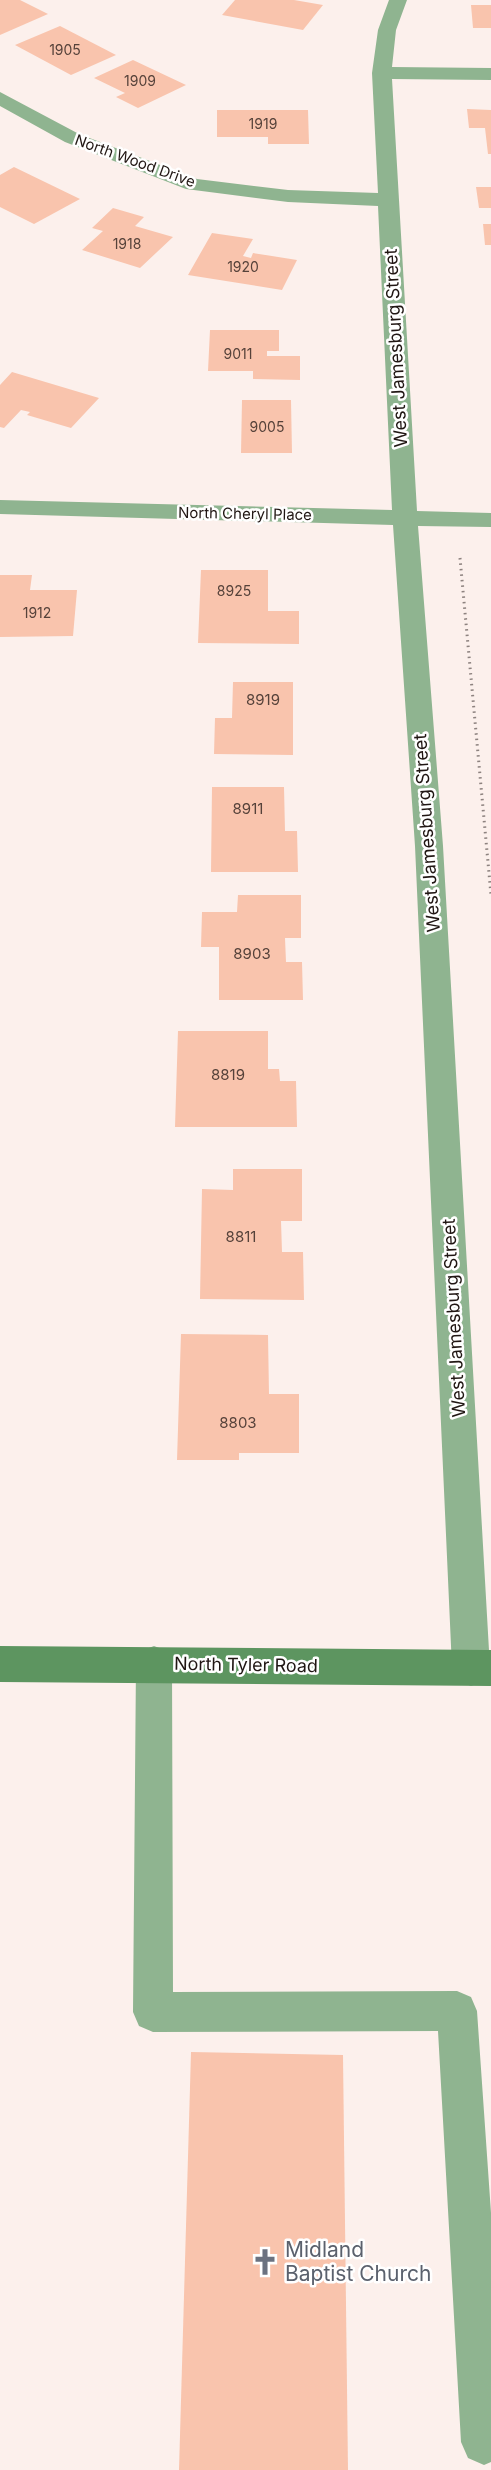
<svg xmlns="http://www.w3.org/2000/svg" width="491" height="2470" font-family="Inter,sans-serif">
	<rect width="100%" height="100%" fill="#fcf0ec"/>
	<!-- building -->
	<g fill="#f9c4ad">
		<path d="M0 0H20L48 14 0 35Z"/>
		<path d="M235 0H294L323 5 303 30 222 15Z"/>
		<path d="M471 5H491V28H473Z"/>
		<path d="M60 26 116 55 71 75 15 45Z"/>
		<path d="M133 60 186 85 138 108 116 97 125 93 94 78Z"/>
		<path d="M467 109 491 110V154H488L485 128H469Z"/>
		<path d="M217 110H308L309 144H268V137H217Z"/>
		<path d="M14 167 80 199 34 224 0 207V175Z"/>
		<path d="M476 187H491V208H479Z"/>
		<path d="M113 208 144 217 135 226 173 237 140 268 82 250 103 231 92 228Z"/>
		<path d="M483 224H491V245H485Z"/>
		<path d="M212 233 253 239 243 256 251 258 253 253 297 260 282 290 188 275Z"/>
		<path d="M210 330H279V351H267V356H300V380L253 379V371H208Z"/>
		<path d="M12 372 99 398 71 428 27 415 30 412 21 410 4 428 0 427V385Z"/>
		<path d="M242 400H291L292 453H241Z"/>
		<path d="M201 570H268V611H299V644L198 643Z"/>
		<path d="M0 575H32L30 590H77L73 636 0 637Z"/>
		<path d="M233 682H293V755L214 754 215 718H232Z"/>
		<path d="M212 787H284L285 831H297L298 872H211Z"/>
		<path d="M238 895H301V938H285L286 962H302L303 1000H219V947H201L202 912H237Z"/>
		<path d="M178 1031H268V1069H279L280 1081H296L297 1127H175Z"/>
		<path d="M233 1169H302V1221H281L282 1252H303L304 1300 200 1299 202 1189 233 1190Z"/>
		<path d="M181 1334 268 1335 269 1394H299V1453H239V1460H177Z"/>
		<path d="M191 2052 343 2055 348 2470H179Z"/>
	</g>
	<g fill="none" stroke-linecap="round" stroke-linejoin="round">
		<!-- path -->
		<path stroke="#8d827f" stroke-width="3" stroke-dasharray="1.5 4" stroke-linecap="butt" d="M460 558 491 895"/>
		<!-- service -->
		<path fill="#8fb490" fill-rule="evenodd" d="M154 1646 167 1651 172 1663 173 1992 457 1991 471 1997 477 2011 491 2213V2462L484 2465 468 2458 461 2442 438 2031 153 2032 139 2026 133 2012 136 1663 141 1651Z"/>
		<!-- minor -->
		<path fill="#8fb490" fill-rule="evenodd" d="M389 0H407L396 30 392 67 491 68V80L392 79 417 511 491 513V527L418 526 443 846 490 1668 485 1681 471 1686 457 1681 452 1668 415 846 393 525 0 514V500L392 510 378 206 288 202 186 189 65 142 0 106V92L79 134 197 179 288 190 378 193 372 73 378 30Z"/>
		<!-- secondary -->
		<path fill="#5d9560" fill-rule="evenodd" d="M0 1646 491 1650V1686L0 1682Z"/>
	</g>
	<!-- icons -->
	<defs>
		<symbol id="church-bare" viewBox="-9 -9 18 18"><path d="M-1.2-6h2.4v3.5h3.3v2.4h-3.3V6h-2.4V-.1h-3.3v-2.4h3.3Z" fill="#6b7280" stroke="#fff" stroke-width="2.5" paint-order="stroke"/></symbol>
	</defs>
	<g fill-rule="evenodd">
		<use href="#church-bare" x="246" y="2243" width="38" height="38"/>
	</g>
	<g text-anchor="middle" stroke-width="5" stroke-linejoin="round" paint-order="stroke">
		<!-- far-number labels -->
		<g font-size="14" fill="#56423a">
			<text x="65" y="55">1905</text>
			<text x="140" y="86">1909</text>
			<text x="263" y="129">1919</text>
			<text x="127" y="249">1918</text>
			<text x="243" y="272">1920</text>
			<text x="238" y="359">9011</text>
			<text x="267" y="432">9005</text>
			<text x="234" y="596">8925</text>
			<text x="37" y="618">1912</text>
		</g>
		<!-- far-street labels -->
		<g font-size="15" fill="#201613" stroke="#fff">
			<text transform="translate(135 161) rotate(20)" y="5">North Wood Drive</text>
			<text transform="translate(245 514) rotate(1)" y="5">North Cheryl Place</text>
		</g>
		<!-- number labels -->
		<g font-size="15" fill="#56423a">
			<text x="263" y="705">8919</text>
			<text x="248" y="814">8911</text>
			<text x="252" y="959">8903</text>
			<text x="228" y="1080">8819</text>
			<text x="241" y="1242">8811</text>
			<text x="238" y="1428">8803</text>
		</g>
		<!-- street labels -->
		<g font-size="18" fill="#201613" stroke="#fff">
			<text transform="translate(396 348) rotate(-93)" y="6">West Jamesburg Street</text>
			<text transform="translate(427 833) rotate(-94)" y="6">West Jamesburg Street</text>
			<text transform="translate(454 1318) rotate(-93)" y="6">West Jamesburg Street</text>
			<text transform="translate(246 1665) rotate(1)" y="6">North Tyler Road</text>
		</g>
		<!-- near-worship labels -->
		<g font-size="21" fill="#5b616d" stroke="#fff" text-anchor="start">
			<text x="285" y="2257">Midland<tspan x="285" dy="24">Baptist Church</tspan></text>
		</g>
	</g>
</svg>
